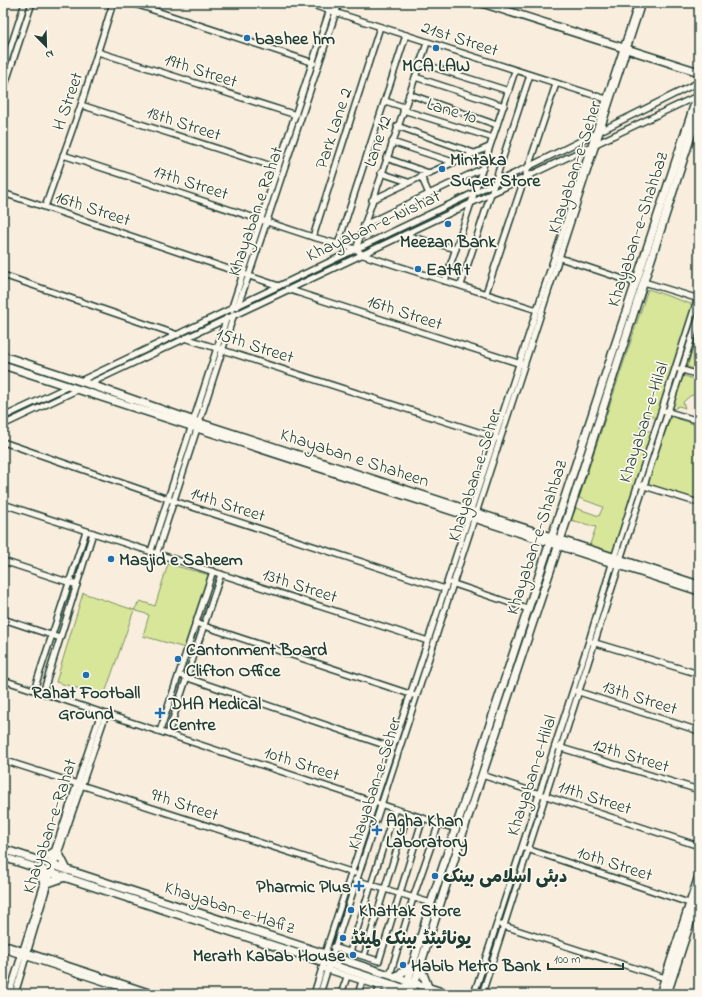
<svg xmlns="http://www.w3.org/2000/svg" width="702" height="997" font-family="'Indie Flower','Playpen Sans Arabic',sans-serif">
	<rect width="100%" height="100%" fill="#f9eedd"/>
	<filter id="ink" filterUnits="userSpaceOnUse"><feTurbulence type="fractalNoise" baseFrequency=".025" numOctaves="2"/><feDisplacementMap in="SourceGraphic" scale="8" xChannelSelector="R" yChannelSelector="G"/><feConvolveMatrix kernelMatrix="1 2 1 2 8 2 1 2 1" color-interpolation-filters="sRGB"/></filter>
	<g filter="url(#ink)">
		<!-- green -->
		<g fill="#d8e699" stroke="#7c9266">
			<path d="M648 289 691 304 692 307 657 418 647 415 640 425 641 431H651L653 436 646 449 613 556 589 547 596 527 571 520 576 508 599 516 603 507 579 498Z"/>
			<path d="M699 331V370L687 367Z"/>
			<path d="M682 375 699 381V393L690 396 683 402 685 408 679 406 670 411Z"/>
			<path d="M671 416 699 426V501L646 485Z"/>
			<path d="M168 564 210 575 185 648 143 636 149 615 134 610 104 696 56 682 83 593 134 610 140 601 155 606Z"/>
		</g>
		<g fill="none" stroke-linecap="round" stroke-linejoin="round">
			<defs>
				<g id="minor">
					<path d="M132 3 314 63"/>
					<path d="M306 3 606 99"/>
					<path d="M98 52 296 115"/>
					<path d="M420 63 509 91"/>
					<path d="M3 70 25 3"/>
					<path d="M415 77 504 106"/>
					<path d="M3 91 32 3"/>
					<path d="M409 94 497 125"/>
					<path d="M385 101 404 107"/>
					<path d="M81 105 278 168"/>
					<path d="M403 110 493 138"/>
					<path d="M397 126 474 153"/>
					<path d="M392 142 453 162"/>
					<path d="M63 155 313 237 356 249 363 255 537 310"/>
					<path d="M386 158 429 173"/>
					<path d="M381 173 408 182"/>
					<path d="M421 176 429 194"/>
					<path d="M3 193 279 286"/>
					<path d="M372 200 429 173 489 147"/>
					<path d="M45 207 81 105 113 3"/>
					<path d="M364 225 483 168"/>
					<path d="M405 235 456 249"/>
					<path d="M313 237 380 27"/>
					<path d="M338 244 406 35"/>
					<path d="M356 249 427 43"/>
					<path d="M557 257 635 283"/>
					<path d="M3 275 178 335"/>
					<path d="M445 281 515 71"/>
					<path d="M644 282 699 299"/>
					<path d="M461 285 530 75"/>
					<path d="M287 289 521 364"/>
					<path d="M486 293 556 84"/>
					<path d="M237 307 249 275 339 3"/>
					<path d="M231 310 332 3"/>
					<path d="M185 338 497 438"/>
					<path d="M679 369 699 375"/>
					<path d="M80 381 528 167 699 82"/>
					<path d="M89 384 697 96"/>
					<path d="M665 411 699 421"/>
					<path d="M3 417 67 387"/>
					<path d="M3 425 77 390"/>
					<path d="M3 442 168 499 445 589"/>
					<path d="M641 485 699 503"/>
					<path d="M3 504 428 641"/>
					<path d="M151 551 227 317"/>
					<path d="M157 553 234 314"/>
					<path d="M614 558 699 294"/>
					<path d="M620 560 699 316"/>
					<path d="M3 561 77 585"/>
					<path d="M451 583 528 609"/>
					<path d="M3 619 60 638"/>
					<path d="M195 623 413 695"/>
					<path d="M592 642 699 674"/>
					<path d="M179 675 393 748"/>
					<path d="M3 680 456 829"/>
					<path d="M34 690 86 531"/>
					<path d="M576 691 699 731"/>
					<path d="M43 693 93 533"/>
					<path d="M160 731 213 571"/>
					<path d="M168 734 221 574"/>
					<path d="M558 747 699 790"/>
					<path d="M3 760 354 873"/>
					<path d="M482 775 699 846"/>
					<path d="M524 848 692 904"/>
					<path d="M355 880 431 903"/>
					<path d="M501 925 665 978"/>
					<path d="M3 944 155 994"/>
					<path d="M333 947 379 961 423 818"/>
					<path d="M3 949 141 994"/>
					<path d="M350 952 395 809"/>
					<path d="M325 953 638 3"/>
					<path d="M332 956 642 3"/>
					<path d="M364 956 408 813"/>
					<path d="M322 968 397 992"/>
					<path d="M390 975 413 898 439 823"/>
					<path d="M9 994 54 852 101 713"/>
					<path d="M15 994 48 883 106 714"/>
					<path d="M314 994 323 965"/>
					<path d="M320 994 328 968"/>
					<path d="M341 994 347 977"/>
					<path d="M358 994 362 981"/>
					<path d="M377 994 380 987"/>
					<path d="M474 994 589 641 612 564"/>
					<path d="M482 994 619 566"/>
				</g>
				<g id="major">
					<path d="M482 3 699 72"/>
					<path d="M3 356 80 381 200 423 699 585"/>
					<path d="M3 365 699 591"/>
					<path d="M3 849 448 994"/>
					<path d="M59 854 67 870"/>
					<path d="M3 857 421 994"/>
					<path d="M40 860 54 852"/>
					<path d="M39 868 44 884"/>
					<path d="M48 883 65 877"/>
					<path d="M420 966 428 987"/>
					<path d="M395 977 412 966"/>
					<path d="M404 994 431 903 699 91"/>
					<path d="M411 994 465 826 558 547 699 111"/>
					<path d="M660 994 699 876"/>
					<path d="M667 994 699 895"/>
				</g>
			</defs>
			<!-- minor casing -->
			<use href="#minor" stroke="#1f3d34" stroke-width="8"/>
			<!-- major casing -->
			<use href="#major" stroke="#1f3d34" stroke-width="10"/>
			<!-- minor -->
			<use href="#minor" stroke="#fbf7ec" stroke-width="5"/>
			<!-- major -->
			<use href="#major" stroke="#fbf7ec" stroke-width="7"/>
		</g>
	</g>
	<!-- markers -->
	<g fill="#1f6fb2" stroke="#fbf7ec" stroke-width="1.5">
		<circle cx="247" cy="38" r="4"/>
		<circle cx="436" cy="48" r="4"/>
		<circle cx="442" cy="169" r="4"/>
		<circle cx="448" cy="224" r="4"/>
		<circle cx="418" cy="269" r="4"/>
		<circle cx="111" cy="559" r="4"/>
		<circle cx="178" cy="659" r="4"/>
		<circle cx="86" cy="675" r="4"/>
		<path d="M158 707h4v4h4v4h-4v4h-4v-4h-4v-4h4z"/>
		<path d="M375 824h4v4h4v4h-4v4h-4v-4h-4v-4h4z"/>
		<circle cx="435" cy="876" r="4"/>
		<path d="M357 880h4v4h4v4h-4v4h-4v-4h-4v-4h4z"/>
		<circle cx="351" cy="910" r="4"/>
		<circle cx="343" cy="938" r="4"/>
		<circle cx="353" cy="955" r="4"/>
		<circle cx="403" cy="965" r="4"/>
	</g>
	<g text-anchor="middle" stroke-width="3.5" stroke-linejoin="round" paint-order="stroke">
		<!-- poi labels -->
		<g font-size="18" font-weight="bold" fill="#1f3d34" stroke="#fbf7ec" text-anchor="start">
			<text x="255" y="44">bashee hm</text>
			<text x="436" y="71" text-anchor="middle">MCA LAW</text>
			<text x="450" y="165">Mintaka<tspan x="450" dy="21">Super Store</tspan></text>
			<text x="448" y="247" text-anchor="middle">Meezan Bank</text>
			<text x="426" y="275">Eatfit</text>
			<text x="119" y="565">Masjid e Saheem</text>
			<text x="186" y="655">Cantonment Board<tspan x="186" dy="21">Clifton Office</tspan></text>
			<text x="86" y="698" text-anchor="middle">Rahat Football<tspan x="86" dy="21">Ground</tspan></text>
			<text x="169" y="709">DHA Medical<tspan x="169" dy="21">Centre</tspan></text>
			<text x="386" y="826">Agha Khan<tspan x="386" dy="21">Laboratory</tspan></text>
			<text x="443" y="882">دبئی اسلامی بینک</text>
			<text x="351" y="892" text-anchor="end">Pharmic Plus</text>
			<text x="359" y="916">Khattak Store</text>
			<text x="351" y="944">یونائیٹڈ بینک لمیٹڈ</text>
			<text x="345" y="961" text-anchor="end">Merath Kabab House</text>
			<text x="411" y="971">Habib Metro Bank</text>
		</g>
		<!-- street labels -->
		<g font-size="18" fill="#1f3d34" stroke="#fbf7ec">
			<text transform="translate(460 38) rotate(18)" y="6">21st Street</text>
			<text transform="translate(201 70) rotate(18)" y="6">19th Street</text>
			<text transform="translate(67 101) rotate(-71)" y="6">H Street</text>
			<text transform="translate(452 110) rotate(17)" y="6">Lane 10</text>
			<text transform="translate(184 123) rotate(18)" y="6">18th Street</text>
			<text transform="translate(333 128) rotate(-72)" y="6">Park Lane 2</text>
			<text transform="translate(377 141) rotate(-71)" y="6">Lane 12</text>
			<text transform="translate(574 167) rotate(-72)" y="6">Khayaban-e-Seher</text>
			<text transform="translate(191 182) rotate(18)" y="6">17th Street</text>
			<text transform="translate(93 208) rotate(18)" y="6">16th Street</text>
			<text transform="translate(255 211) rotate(-71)" y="6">Khayaban e Rahat</text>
			<text transform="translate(373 225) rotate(-25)" y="6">Khayaban-e-Nishat</text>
			<text transform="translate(637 229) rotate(-72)" y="6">Khayaban-e-Shahbaz</text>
			<text transform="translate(405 312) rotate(18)" y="6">16th Street</text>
			<text transform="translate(255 345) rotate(18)" y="6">15th Street</text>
			<text transform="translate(643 422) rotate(-72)" y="6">Khayaban-e-Hilal</text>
			<text transform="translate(355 457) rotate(18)" y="6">Khayaban e Shaheen</text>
			<text transform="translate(474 475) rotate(-72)" y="6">Khayaban-e-Seher</text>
			<text transform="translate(228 504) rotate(18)" y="6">14th Street</text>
			<text transform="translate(536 537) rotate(-72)" y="6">Khayaban-e-Shahbaz</text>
			<text transform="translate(300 585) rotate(18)" y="6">13th Street</text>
			<text transform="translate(640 697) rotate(18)" y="6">13th Street</text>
			<text transform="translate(631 755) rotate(17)" y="6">12th Street</text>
			<text transform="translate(302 763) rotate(18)" y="6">10th Street</text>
			<text transform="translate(531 775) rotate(-72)" y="6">Khayaban-e-Hilal</text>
			<text transform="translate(374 783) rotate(-72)" y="6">Khayaban-e-Seher</text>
			<text transform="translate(595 797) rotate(18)" y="6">11th Street</text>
			<text transform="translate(185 804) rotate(18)" y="6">9th Street</text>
			<text transform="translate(49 826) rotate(-72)" y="6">Khayaban-e-Rahat</text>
			<text transform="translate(615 863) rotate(18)" y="6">10th Street</text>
			<text transform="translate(230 907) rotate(18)" y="6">Khayaban-e-Hafiz</text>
		</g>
	</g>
	<!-- margin -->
	<rect width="702" height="997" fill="none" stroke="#fbf7ec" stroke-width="16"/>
	<rect x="8" y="8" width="686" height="981" fill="none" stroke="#1f3d34" stroke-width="1.5" filter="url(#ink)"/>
	<!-- north arrow -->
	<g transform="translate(46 46) rotate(157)" stroke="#fbf7ec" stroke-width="3" paint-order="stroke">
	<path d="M0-3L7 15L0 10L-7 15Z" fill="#1f3d34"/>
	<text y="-6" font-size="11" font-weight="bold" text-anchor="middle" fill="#1f3d34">N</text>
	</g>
	<!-- scale -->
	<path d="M548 963v6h75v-6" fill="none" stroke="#1f3d34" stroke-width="2"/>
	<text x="554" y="963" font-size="12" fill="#1f3d34" stroke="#fbf7ec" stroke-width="3" paint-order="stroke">100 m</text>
</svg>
